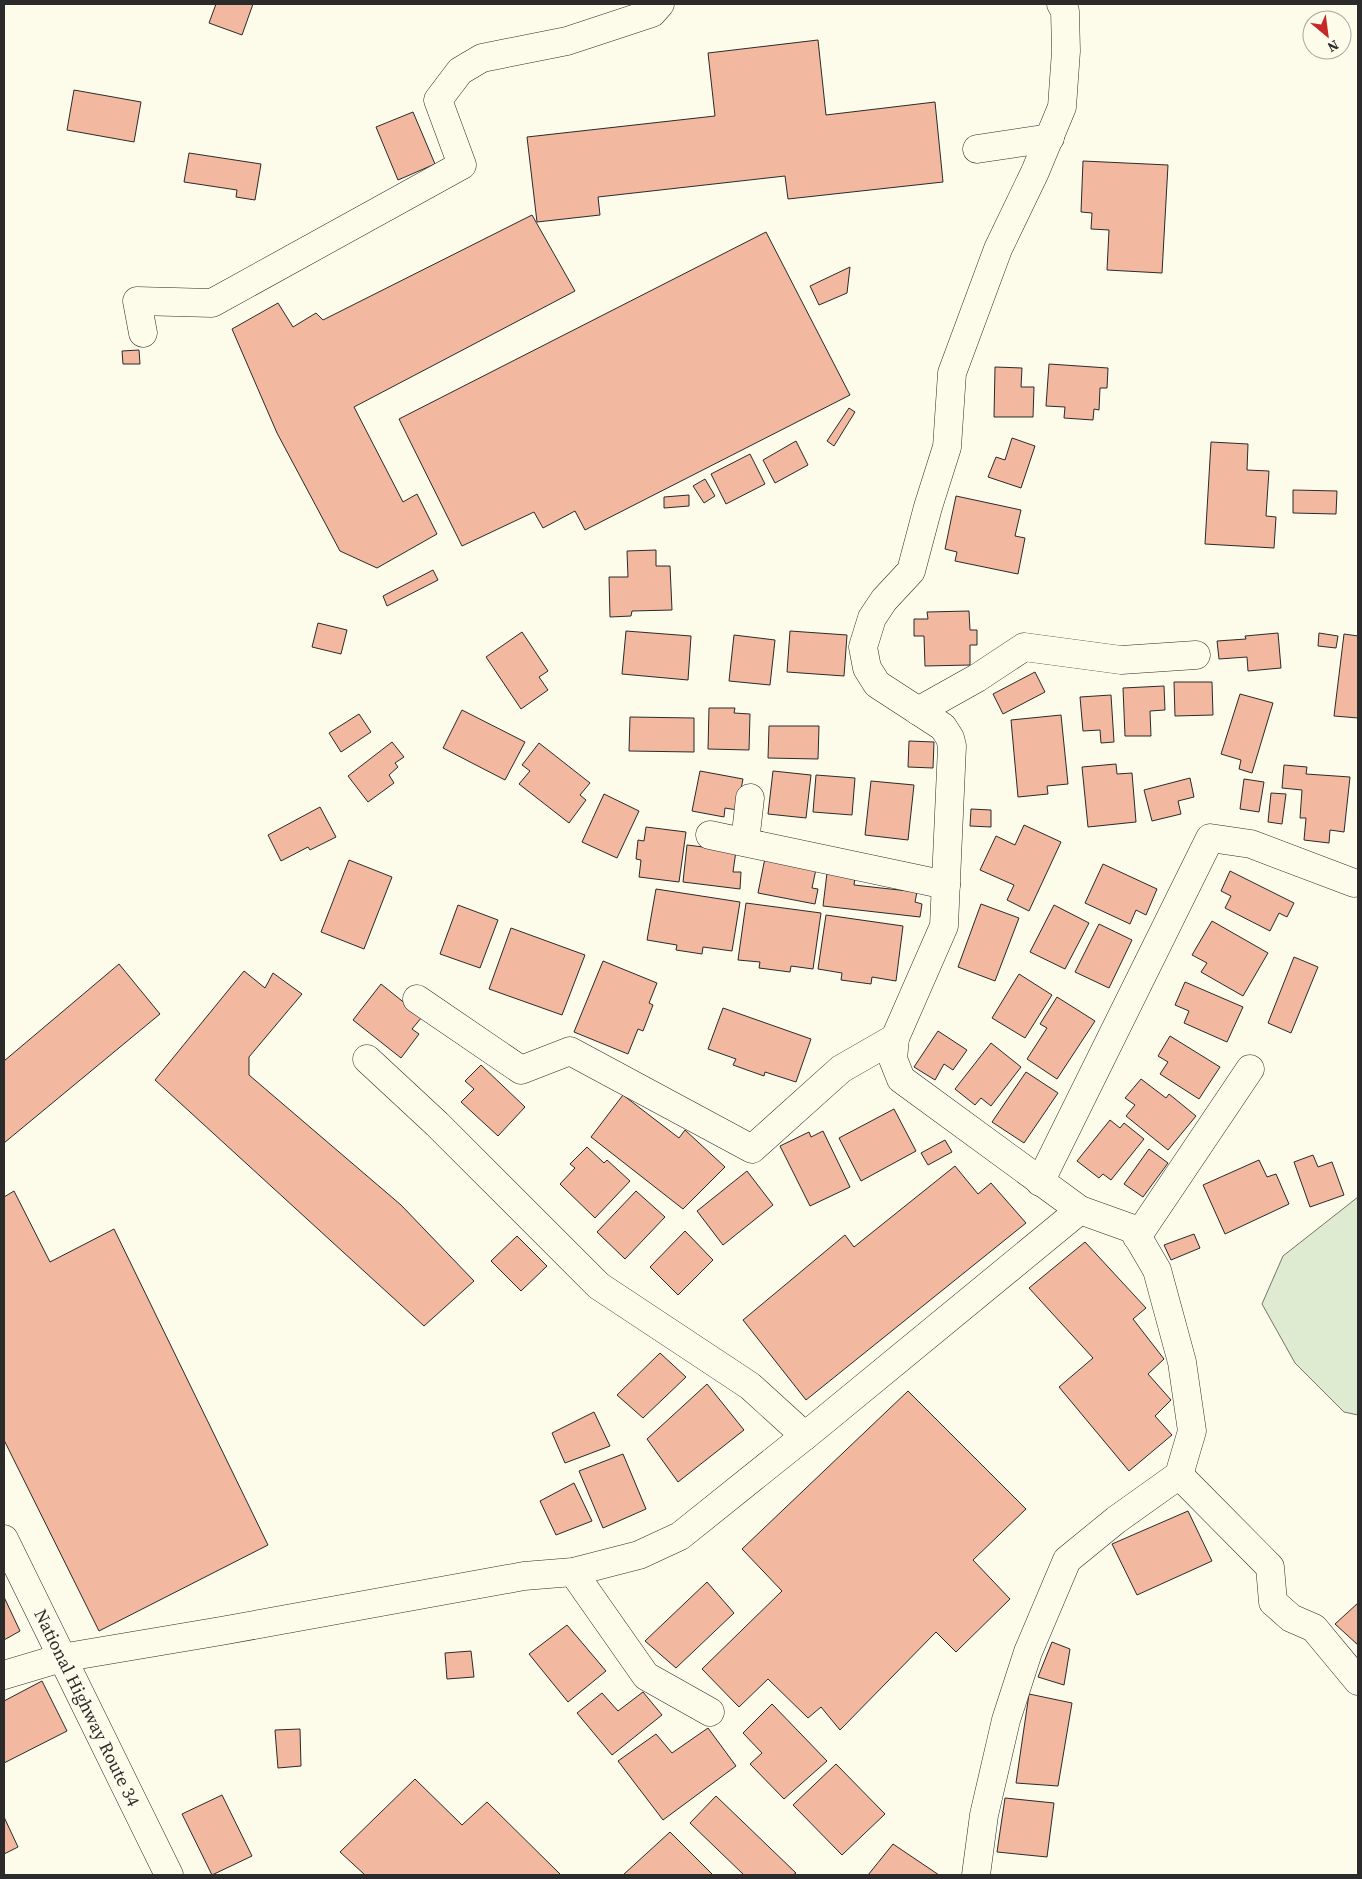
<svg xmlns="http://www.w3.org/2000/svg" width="1362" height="1879" font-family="'Source Serif 4',serif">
	<rect width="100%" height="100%" fill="#fdfbea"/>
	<!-- green -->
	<path fill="#deebd1" stroke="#74746e" d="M1358 1197V1415L1344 1412 1295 1363 1262 1304 1283 1256Z"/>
	<!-- building -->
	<g fill="#f2b8a0" stroke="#2b2b2b">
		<path d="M216 4H253L242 35 209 23Z"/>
		<path d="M818 40 826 115 935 102 943 182 788 199 785 176 598 197 600 215 537 222 527 137 715 116 708 53Z"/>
		<path d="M74 90 141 102 134 142 67 130Z"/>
		<path d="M413 112 435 164 398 180 376 127Z"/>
		<path d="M189 153 261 164 255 200 236 197 237 190 184 182Z"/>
		<path d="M1083 161 1168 165 1162 273 1107 270 1109 230 1091 229 1092 213 1081 212Z"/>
		<path d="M532 215 575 291 354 407 403 502 417 494 437 534 377 568 340 551 277 433 232 329 278 303 293 327 316 313 323 320Z"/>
		<path d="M766 232 850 395 585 530 575 511 543 528 534 512 462 546 399 419Z"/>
		<path d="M850 267 847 293 819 305 810 286Z"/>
		<path d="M139 350 140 364H123L122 351Z"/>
		<path d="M1049 364 1108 368 1107 388H1100L1099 410 1094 409 1093 420 1064 418 1065 407 1046 406Z"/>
		<path d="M995 367 1022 368 1021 387H1034L1033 417H994Z"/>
		<path d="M849 408 855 412 834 446 827 441Z"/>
		<path d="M1012 438 1035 446 1021 488 988 477 996 457 1005 460Z"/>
		<path d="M796 441 808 465 775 483 763 460Z"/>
		<path d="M1211 442 1248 444 1247 470 1269 471 1266 516 1276 517 1274 548 1205 544Z"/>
		<path d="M750 454 765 484 726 504 711 474Z"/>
		<path d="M705 479 715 496 704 503 693 486Z"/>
		<path d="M1293 490 1337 491 1336 514 1293 513Z"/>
		<path d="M689 495V506L664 508V497Z"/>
		<path d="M956 496 1021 510 1015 536 1025 538 1018 574 955 561 957 552 945 549Z"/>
		<path d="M656 550V566H670L672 610 632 611 631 616 610 617 609 577H628L627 551Z"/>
		<path d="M433 570 438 580 387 606 383 596Z"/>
		<path d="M969 611 970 630H977V645H970V665L925 666 924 636H914V619H928L927 612Z"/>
		<path d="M318 623 347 630 341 654 312 647Z"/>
		<path d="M626 631 691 636 688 680 622 674Z"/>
		<path d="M790 631 847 635 844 676 787 672Z"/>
		<path d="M522 632 548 671 539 677 548 690 521 709 486 657Z"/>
		<path d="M1278 633 1281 668 1248 671 1247 657 1219 659 1217 641 1246 639 1245 636Z"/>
		<path d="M1319 633 1338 636 1336 648 1318 646Z"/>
		<path d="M1344 634 1358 636V718L1334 716Z"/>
		<path d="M734 635 775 640 770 685 729 681Z"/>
		<path d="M1035 672 1045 692 1003 714 993 694Z"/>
		<path d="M1174 682H1212L1213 715 1175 716Z"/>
		<path d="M1164 686 1165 710 1150 711 1151 736H1125L1123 688Z"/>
		<path d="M1240 694 1273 703 1252 773 1239 769 1241 760 1221 754Z"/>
		<path d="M1111 695 1114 742 1101 743 1100 730 1083 731 1080 697Z"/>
		<path d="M709 708H735L734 713 750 714 749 750 708 749Z"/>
		<path d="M462 710 525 742 505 780 443 748Z"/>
		<path d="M359 714 371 732 341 752 329 733Z"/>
		<path d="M1061 715 1068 784 1047 786 1048 794 1018 797 1011 720Z"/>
		<path d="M630 717 694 718V752L629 751Z"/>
		<path d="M769 726H819L818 759 768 758Z"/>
		<path d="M909 741 934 742 933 768 908 767Z"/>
		<path d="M392 742 404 757 395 763 398 767 389 775 394 783 368 802 348 776Z"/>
		<path d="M539 743 590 783 580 795 586 800 569 823 519 784 530 771 522 765Z"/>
		<path d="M1116 764 1117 774 1132 773 1136 822 1088 827 1082 767Z"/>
		<path d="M1284 765 1307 767 1306 774 1350 777 1344 832 1330 830 1329 843 1304 840 1306 818H1300L1302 790 1282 788Z"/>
		<path d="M700 771 743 779 737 810 725 808 724 817 692 811Z"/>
		<path d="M773 771 811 775 806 818 768 814Z"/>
		<path d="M816 775 855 778 852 815 813 812Z"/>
		<path d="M1190 778 1194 797 1178 801 1181 814 1152 821 1144 790Z"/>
		<path d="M1244 779 1264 782 1259 812 1240 809Z"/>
		<path d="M871 781 914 785 908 840 865 835Z"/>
		<path d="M1271 793 1286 794 1282 824 1268 822Z"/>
		<path d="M604 794 639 811 617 858 582 842Z"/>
		<path d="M320 807 336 837 310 850 308 847 281 861 268 835Z"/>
		<path d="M971 809 991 810V827L970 826Z"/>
		<path d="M1024 825 1061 842 1029 911 1007 900 1014 885 980 870 996 836 1015 845Z"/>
		<path d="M646 827 686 832 679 882 639 877 641 860 636 859 638 840 644 841Z"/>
		<path d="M687 845 736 851 733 872H741L740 889 683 882Z"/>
		<path d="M765 858 816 869 812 888 818 889 815 904 758 893Z"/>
		<path d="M349 860 392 877 364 949 321 932Z"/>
		<path d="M1103 864 1157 889 1146 915 1136 910 1130 924 1085 903Z"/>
		<path d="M1230 871 1294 903 1287 917 1279 913 1270 931 1225 908 1231 896 1221 891Z"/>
		<path d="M827 873 855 877 854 885 917 892 915 902 922 904 920 917 823 906Z"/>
		<path d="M656 889 740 902 732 951 703 947 702 954 676 950 677 945 647 940Z"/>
		<path d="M746 903 821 913 813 969 791 966 790 972 759 968 760 962 738 960Z"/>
		<path d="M981 904 1019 918 995 981 958 967Z"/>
		<path d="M458 905 498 920 480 968 440 954Z"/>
		<path d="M1054 905 1089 923 1065 969 1030 952Z"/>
		<path d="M826 915 903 926 896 981 872 977 871 984 841 980 842 973 818 969Z"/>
		<path d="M1212 921 1268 953 1243 996 1201 972 1207 963 1192 955Z"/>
		<path d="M1099 924 1132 940 1109 988 1075 972Z"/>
		<path d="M511 928 585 955 562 1015 489 989Z"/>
		<path d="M1294 957 1318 967 1291 1033 1268 1023Z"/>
		<path d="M603 961 657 983 649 1003 653 1005 643 1031 638 1029 628 1054 574 1032Z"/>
		<path d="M119 964 160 1014 4 1143V1061Z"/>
		<path d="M244 971 265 988 273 973 302 994 249 1057V1075L401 1205 474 1281 424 1326 155 1080Z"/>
		<path d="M1019 974 1052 995 1025 1038 992 1018Z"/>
		<path d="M1185 982 1243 1007 1227 1042 1184 1023 1189 1011 1175 1005Z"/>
		<path d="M381 984 422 1017 412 1029 419 1034 401 1058 353 1020Z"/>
		<path d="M1057 997 1095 1021 1057 1079 1027 1059 1047 1028 1040 1024Z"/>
		<path d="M723 1008 811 1039 796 1082 765 1072 764 1076 733 1065 736 1059 708 1049Z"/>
		<path d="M938 1031 967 1050 953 1070 944 1064 935 1080 914 1067Z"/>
		<path d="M1170 1036 1220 1067 1199 1099 1160 1074 1168 1062 1158 1056Z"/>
		<path d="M991 1043 1021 1067 991 1106 981 1098 975 1105 955 1089Z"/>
		<path d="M481 1065 525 1107 498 1136 461 1102 474 1089 465 1081Z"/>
		<path d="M1026 1072 1058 1093 1024 1143 992 1122Z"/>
		<path d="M1141 1079 1166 1098 1169 1094 1196 1116 1168 1150 1126 1116 1135 1105 1125 1098Z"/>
		<path d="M623 1095 679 1138 685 1130 725 1167 683 1209 591 1137Z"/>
		<path d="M894 1109 916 1151 861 1181 839 1138Z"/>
		<path d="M1110 1120 1120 1128 1124 1123 1144 1139 1111 1180 1103 1174 1099 1178 1077 1161Z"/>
		<path d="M823 1131 850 1187 810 1206 780 1146 809 1132 811 1137Z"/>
		<path d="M945 1140 952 1152 928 1165 921 1153Z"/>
		<path d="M587 1147 604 1163 607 1160 630 1181 595 1218 560 1184 575 1168 570 1164Z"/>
		<path d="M1149 1149 1168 1163 1143 1197 1124 1184Z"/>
		<path d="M1313 1155 1318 1167 1332 1162 1344 1195 1310 1207 1294 1162Z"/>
		<path d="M1259 1160 1267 1177 1276 1174 1289 1204 1225 1234 1203 1185Z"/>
		<path d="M955 1166 978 1194 991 1183 1026 1223 806 1400 743 1320 845 1235 854 1247Z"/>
		<path d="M747 1171 773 1205 723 1245 697 1211Z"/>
		<path d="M14 1191 50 1262 114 1229 268 1545 99 1631 4 1440V1197Z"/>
		<path d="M636 1191 665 1217 625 1259 597 1232Z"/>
		<path d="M685 1231 713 1260 678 1295 650 1267Z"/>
		<path d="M1194 1234 1200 1248 1171 1260 1164 1245Z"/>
		<path d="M517 1236 547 1266 521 1291 491 1261Z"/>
		<path d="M1085 1242 1146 1308 1133 1319 1164 1359 1148 1374 1171 1400 1155 1416 1172 1435 1129 1471 1059 1387 1093 1358 1029 1288Z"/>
		<path d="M660 1353 686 1377 643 1418 617 1395Z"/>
		<path d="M707 1384 744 1430 678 1482 647 1439Z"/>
		<path d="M908 1391 1026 1509 973 1560 1010 1599 956 1652 936 1632 840 1730 821 1707 808 1718 768 1679 739 1707 702 1669 782 1591 742 1549Z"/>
		<path d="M594 1412 610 1446 565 1463 552 1433Z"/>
		<path d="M623 1454 646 1509 603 1528 579 1471Z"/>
		<path d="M574 1483 592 1521 556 1535 540 1501Z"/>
		<path d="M1188 1511 1212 1561 1137 1595 1112 1544Z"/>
		<path d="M707 1582 734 1613 676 1668 645 1641Z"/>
		<path d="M4 1597 20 1631 4 1640Z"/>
		<path d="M1358 1603V1645L1335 1624Z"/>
		<path d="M567 1625 606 1671 568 1702 529 1654Z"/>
		<path d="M1052 1642 1070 1649 1064 1685 1038 1677Z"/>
		<path d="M471 1651 474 1677 447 1679 445 1653Z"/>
		<path d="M42 1681 67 1731 4 1763V1701Z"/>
		<path d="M643 1692 662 1715 612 1755 577 1713 602 1693 618 1711Z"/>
		<path d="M1029 1694 1072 1703 1058 1786 1016 1783Z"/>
		<path d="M772 1704 827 1761 784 1799 750 1764 762 1753 743 1733Z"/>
		<path d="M708 1728 736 1766 663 1820 618 1761 656 1734 672 1753Z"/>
		<path d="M300 1729 301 1766 278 1768 275 1730Z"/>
		<path d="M836 1764 885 1814 842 1855 793 1805Z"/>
		<path d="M415 1779 462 1825 487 1802 561 1875H365L340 1852Z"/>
		<path d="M222 1795 252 1856 212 1875 182 1814Z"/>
		<path d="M716 1796 796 1873 793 1875H744L690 1823Z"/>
		<path d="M1005 1798 1054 1803 1047 1857 997 1852Z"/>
		<path d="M4 1817 18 1847 4 1854Z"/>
		<path d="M670 1832 713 1875H623Z"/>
		<path d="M893 1844 939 1875H868Z"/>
	</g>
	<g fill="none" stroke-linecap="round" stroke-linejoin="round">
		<defs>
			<g id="minor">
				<path d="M977 149 1050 138"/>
				<path d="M143 333 137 301 212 303 462 165 438 100 460 71 482 58 567 41 652 13 660 4"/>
				<path d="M918 711 977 678 1024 647 1121 660 1196 655"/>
				<path d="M710 835 946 885"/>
				<path d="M745 842 750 798"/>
				<path d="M417 999 521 1070 570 1051 752 1149 841 1069 895 1038"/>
				<path d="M367 1059 437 1124 599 1286 750 1386 805 1436"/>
				<path d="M1040 1182 1210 838 1251 844 1354 883"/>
				<path d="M1137 1237 1250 1069"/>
				<path d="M1179 1475 1270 1567 1273 1602 1291 1618 1314 1628 1358 1681"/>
				<path d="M573 1572 646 1676 710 1712"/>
				<path d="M4 1675 61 1658 221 1631 524 1576 573 1572 639 1555 680 1536 816 1427 1080 1210"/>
				<path d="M976 1875 984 1815 1006 1720 1028 1652 1067 1560 1116 1520 1179 1475 1192 1431 1182 1362 1157 1270 1133 1229 1080 1210 901 1079 893 1059 895 1038 944 926 952 746 950 738 943 727 877 684 867 668 863 647 872 618 884 600 911 571 928 507 947 447 952 373 998 249 1035 172 1062 107 1066 51 1065 11 1061 4"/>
			</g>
			<g id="trunk">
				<path id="s1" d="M4 1539 169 1875"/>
			</g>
		</defs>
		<!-- minor casing -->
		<use href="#minor" stroke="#2b2b2b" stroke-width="29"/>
		<!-- trunk casing -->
		<use href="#trunk" stroke="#2b2b2b" stroke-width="29"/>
		<!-- minor -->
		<use href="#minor" stroke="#fdfbea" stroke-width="28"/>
		<!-- trunk -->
		<use href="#trunk" stroke="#fdfbea" stroke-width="28"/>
	</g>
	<g text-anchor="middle" stroke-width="4" stroke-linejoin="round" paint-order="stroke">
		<!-- street labels -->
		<g font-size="18" fill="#2b2b2b" stroke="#fdfbea">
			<text dy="6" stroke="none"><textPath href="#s1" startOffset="188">National Highway Route 34</textPath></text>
		</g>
	</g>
	<!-- border -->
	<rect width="1362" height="1879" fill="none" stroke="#2b2b2b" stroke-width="10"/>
	<!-- north arrow -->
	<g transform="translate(1327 35) rotate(151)"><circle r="24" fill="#fdfbea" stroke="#a9a89e"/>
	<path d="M0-4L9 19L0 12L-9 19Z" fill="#c62828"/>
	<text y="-8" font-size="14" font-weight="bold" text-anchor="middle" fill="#2b2b2b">N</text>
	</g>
</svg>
